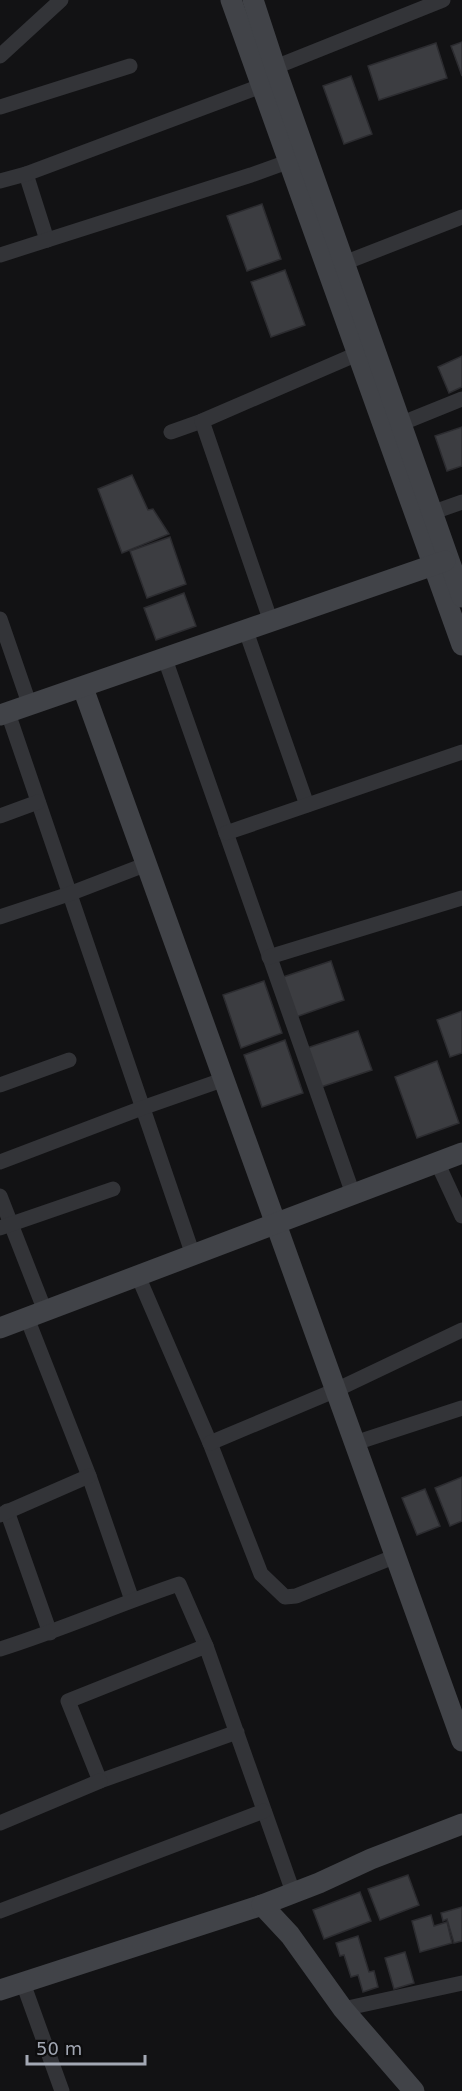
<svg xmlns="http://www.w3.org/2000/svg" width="462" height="2091" font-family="'DejaVu Sans',sans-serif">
	<rect width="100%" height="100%" fill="#121214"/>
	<!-- building -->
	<g fill="#3c3d41" stroke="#2c2c30" stroke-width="1.5">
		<path d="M462 42V76L451 46Z"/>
		<path d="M436 43 447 78 379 100 368 66Z"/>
		<path d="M351 76 372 134 344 144 323 86Z"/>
		<path d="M262 204 281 259 247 271 227 216Z"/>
		<path d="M285 270 305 325 271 337 251 282Z"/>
		<path d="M462 356V387L449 393 438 367Z"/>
		<path d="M462 427V466L447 471 435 436Z"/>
		<path d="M132 475 148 510 153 509 169 534 122 553 98 489Z"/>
		<path d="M170 537 186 584 147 598 130 551Z"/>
		<path d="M184 593 196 626 156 640 144 608Z"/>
		<path d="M331 961 344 1000 293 1018 280 978Z"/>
		<path d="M264 981 282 1033 241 1048 223 995Z"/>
		<path d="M462 1011V1053L450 1057 437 1020Z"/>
		<path d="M358 1031 372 1070 321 1087 307 1048Z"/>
		<path d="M285 1040 303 1093 262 1107 244 1055Z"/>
		<path d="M437 1061 459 1123 417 1138 395 1077Z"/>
		<path d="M462 1477V1521L450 1526 435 1488Z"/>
		<path d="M425 1489 440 1526 417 1535 402 1498Z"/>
		<path d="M408 1875 419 1905 380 1920 368 1889Z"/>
		<path d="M360 1892 371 1921 324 1939 313 1910Z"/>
		<path d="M462 1907V1941L454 1943 447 1919 443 1921 441 1913Z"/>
		<path d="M431 1915 434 1926 447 1922 452 1943 420 1952 412 1921Z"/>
		<path d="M358 1936 369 1972 374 1971 378 1987 363 1992 358 1975 351 1977 344 1955 340 1956 336 1943Z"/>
		<path d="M405 1952 414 1983 394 1989 385 1958Z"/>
	</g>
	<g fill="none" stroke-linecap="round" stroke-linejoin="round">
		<!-- street -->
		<g stroke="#333438" stroke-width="15">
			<path d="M0 56 61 0"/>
			<path d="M268 70 443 0"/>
			<path d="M0 107 130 66"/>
			<path d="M26 174 47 240"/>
			<path d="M0 181 26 174 261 86"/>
			<path d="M0 255 251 175 290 161"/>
			<path d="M344 263 462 217"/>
			<path d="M400 424 462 399"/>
			<path d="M171 432 202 421"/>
			<path d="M431 513 462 502"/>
			<path d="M0 619 30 706"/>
			<path d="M271 622 202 421 357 354"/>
			<path d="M246 631 307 805"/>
			<path d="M165 659 353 1194"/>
			<path d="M8 713 193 1255"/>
			<path d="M0 816 38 802"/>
			<path d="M226 833 462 752"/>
			<path d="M0 917 69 894 147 864"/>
			<path d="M269 957 462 898"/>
			<path d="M0 1085 69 1060"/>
			<path d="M0 1162 142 1108 225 1079"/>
			<path d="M437 1162 462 1216"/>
			<path d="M0 1196 45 1311"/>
			<path d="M0 1228 113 1189"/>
			<path d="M138 1276 210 1443 261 1574 285 1597 296 1596 396 1556"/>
			<path d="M27 1318 89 1476 132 1600"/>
			<path d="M210 1443 336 1390 462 1330"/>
			<path d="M355 1443 462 1408"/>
			<path d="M7 1511 50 1633"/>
			<path d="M0 1515 89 1476"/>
			<path d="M0 1649C61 1630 119 1604 179 1584L206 1646"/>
			<path d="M237 1732 100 1781 68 1701 206 1646 293 1892"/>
			<path d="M0 1823 100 1781"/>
			<path d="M0 1911 264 1811"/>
			<path d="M23 1983 62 2091"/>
			<path d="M343 2009 462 1983"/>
		</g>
		<!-- secondary -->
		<g stroke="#414348" stroke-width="21">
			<path d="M231 0 462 645"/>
			<path d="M253 0 275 67 462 597"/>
			<path d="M83 688 462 1741"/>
			<path d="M0 715 445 561"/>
			<path d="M0 1328 462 1153"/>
			<path d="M0 1990 262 1905"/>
			<path d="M414 2091 343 2009 290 1935 262 1905 319 1883 371 1859 462 1824"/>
		</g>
	</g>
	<!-- scale -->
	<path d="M27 2055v9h118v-9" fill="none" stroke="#a3a8b4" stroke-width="3"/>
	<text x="36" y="2055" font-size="18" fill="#a3a8b4" stroke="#0d0d0e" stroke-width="4.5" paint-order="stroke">50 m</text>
</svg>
